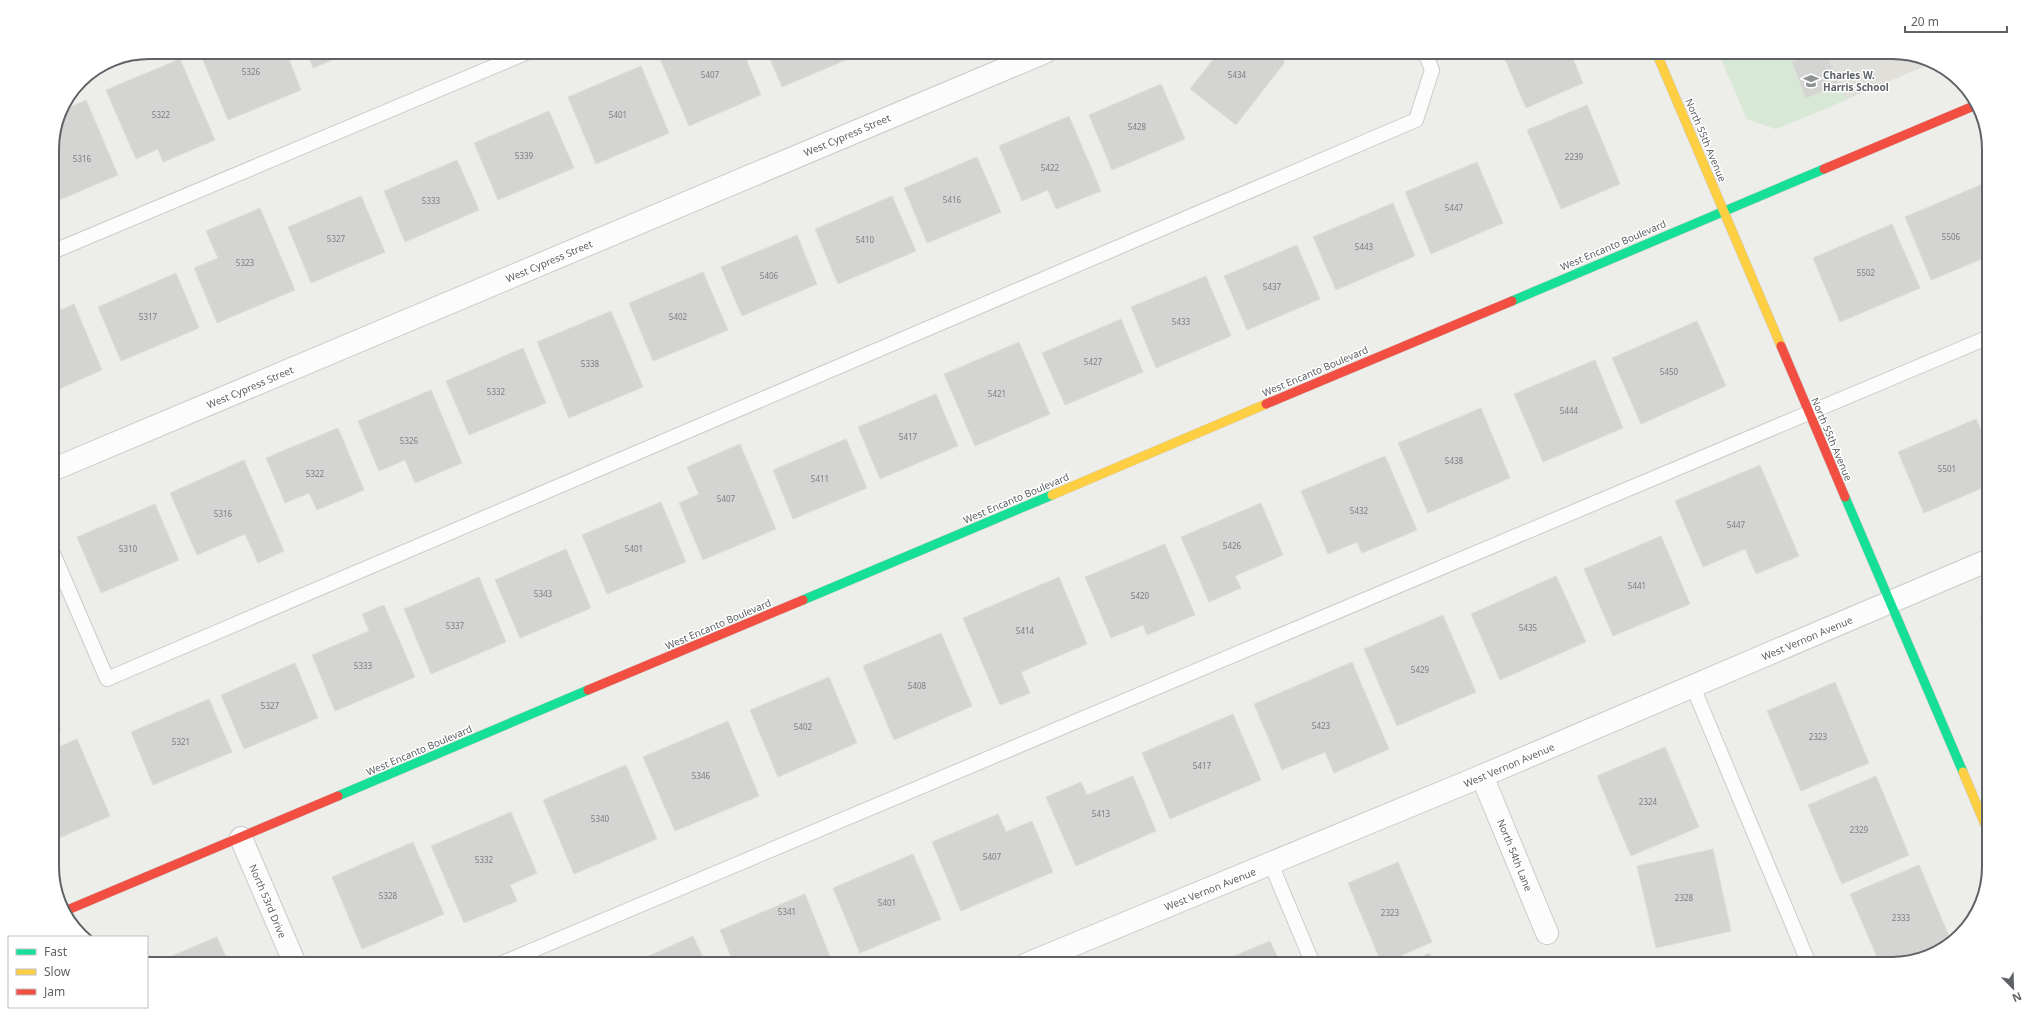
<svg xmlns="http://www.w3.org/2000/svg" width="2041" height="1016" font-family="'Noto Sans',sans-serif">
	<rect width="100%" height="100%" fill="#edede9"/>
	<!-- education -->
	<path fill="#e0dfd9" d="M1718 52H1892L1935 62 1776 129 1747 119Z"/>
	<!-- green -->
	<path fill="#d7e9d6" d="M1734 52H1826L1846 100 1776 129 1747 119 1721 59Z"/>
	<!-- building -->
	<g fill="#d4d4d2" stroke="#dcdcd8">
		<path d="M203 52H286L301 90 228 120 200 53Z"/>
		<path d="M307 52H351L313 68Z"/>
		<path d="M664 52H743L761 95 689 126 658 54Z"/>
		<path d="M767 52H853L855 56 782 87Z"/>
		<path d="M1219 52H1273L1285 62 1236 125 1190 89Z"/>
		<path d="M1502 52H1570L1583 83 1526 108Z"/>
		<path d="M1817 52H1826L1839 85 1806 98 1792 62Z"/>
		<path d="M180 59 215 140 163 162 158 149 136 159 106 90Z"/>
		<path d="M641 66 669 133 596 164 568 97Z"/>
		<path d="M1161 84 1185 139 1112 170 1089 115Z"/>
		<path d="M86 100 118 175 52 203V143L59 112Z"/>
		<path d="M1587 105 1620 184 1561 209 1527 130Z"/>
		<path d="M549 111 574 168 498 200 474 143Z"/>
		<path d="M1069 116 1101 191 1056 209 1048 190 1022 201 999 146Z"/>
		<path d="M977 157 1001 212 927 243 904 188Z"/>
		<path d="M457 160 479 210 405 242 384 191Z"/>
		<path d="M1477 162 1503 223 1431 254 1405 192Z"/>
		<path d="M1985 183 1989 192V256L1931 280 1905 217Z"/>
		<path d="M361 196 385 252 311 283 288 227Z"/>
		<path d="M892 196 916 251 838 284 815 229Z"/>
		<path d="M1393 203 1415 256 1336 290 1313 237Z"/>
		<path d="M260 208 295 290 217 323 194 268 218 258 206 231Z"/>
		<path d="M1892 224 1920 288 1840 322 1813 258Z"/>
		<path d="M797 235 817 284 742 316 721 267Z"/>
		<path d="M1297 245 1320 299 1247 330 1224 276Z"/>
		<path d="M703 272 728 330 653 361 629 303Z"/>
		<path d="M176 273 199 328 121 361 98 307Z"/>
		<path d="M1206 276 1231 336 1156 368 1131 307Z"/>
		<path d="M74 304 102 370 52 392V314Z"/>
		<path d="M611 311 643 387 569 418 537 342Z"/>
		<path d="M1121 319 1143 372 1065 405 1042 353Z"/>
		<path d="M1697 321 1726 386 1641 424 1612 358Z"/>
		<path d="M1019 342 1050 414 975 446 944 374Z"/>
		<path d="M523 348 546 403 469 435 446 381Z"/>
		<path d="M1595 360 1623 428 1543 462 1514 394Z"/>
		<path d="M431 390 462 463 415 483 405 460 379 471 358 421Z"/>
		<path d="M936 394 958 446 880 479 858 427Z"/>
		<path d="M1481 408 1510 478 1428 513 1398 443Z"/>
		<path d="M1976 419 1989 448V485L1924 513 1898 452Z"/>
		<path d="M338 428 364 490 317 510 309 493 285 503 266 458Z"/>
		<path d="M846 439 867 488 793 519 773 470Z"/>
		<path d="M740 444 776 529 703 560 679 503 699 494 687 467Z"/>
		<path d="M1385 456 1417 530 1362 553 1357 542 1328 554 1301 491Z"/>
		<path d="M244 460 284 551 258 563 245 534 197 555 170 493Z"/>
		<path d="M1760 465 1799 556 1756 574 1745 549 1703 567 1675 501Z"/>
		<path d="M661 502 686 562 607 594 582 535Z"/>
		<path d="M1261 503 1283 555 1235 576 1241 588 1209 602 1181 537Z"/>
		<path d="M155 504 179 560 101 593 77 537Z"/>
		<path d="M1661 536 1690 604 1613 636 1584 569Z"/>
		<path d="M1165 544 1195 615 1147 635 1143 625 1111 638 1085 577Z"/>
		<path d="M566 549 591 608 520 638 495 580Z"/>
		<path d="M1556 576 1586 642 1500 680 1471 614Z"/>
		<path d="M479 577 506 642 431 674 404 609Z"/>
		<path d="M1059 577 1087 644 1021 672 1030 693 1000 705 963 618Z"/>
		<path d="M384 605 415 677 335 711 312 655 369 631 362 614Z"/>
		<path d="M1443 615 1476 692 1397 726 1364 649Z"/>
		<path d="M1989 615V639L1980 618Z"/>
		<path d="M941 633 972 706 894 740 863 666Z"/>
		<path d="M1352 662 1389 749 1334 773 1325 752 1282 770 1254 704Z"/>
		<path d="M295 663 318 718 244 749 221 695Z"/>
		<path d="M829 677 857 743 778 777 750 710Z"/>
		<path d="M1835 682 1869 763 1801 791 1767 711Z"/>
		<path d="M209 699 232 752 153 785 131 732Z"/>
		<path d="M52 710 61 730 52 733Z"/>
		<path d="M1233 714 1261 780 1170 819 1142 753Z"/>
		<path d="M728 721 759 796 675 831 643 757Z"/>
		<path d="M77 739 110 816 52 841V750Z"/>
		<path d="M1665 747 1699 827 1631 856 1597 776Z"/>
		<path d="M626 765 657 839 574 874 543 800Z"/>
		<path d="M1133 776 1156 831 1076 866 1046 797 1081 782 1087 795Z"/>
		<path d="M1876 776 1909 855 1842 884 1808 805Z"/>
		<path d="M511 812 537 873 510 885 517 901 464 923 431 846Z"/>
		<path d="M998 814 1006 832 1032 821 1053 872 961 911 932 842Z"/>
		<path d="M413 842 444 914 362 949 332 877Z"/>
		<path d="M1713 849 1731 931 1656 948 1637 866Z"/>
		<path d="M913 854 941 919 860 953 833 888Z"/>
		<path d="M1398 862 1432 942 1382 964 1348 883Z"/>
		<path d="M1919 865 1951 941 1948 946 1934 951 1892 964H1880L1850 894Z"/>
		<path d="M805 894 831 959 819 964H734L720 930Z"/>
		<path d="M693 936 706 964H631Z"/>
		<path d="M217 937 229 964H153Z"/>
		<path d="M1270 941 1281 964H1229L1227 959Z"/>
		<path d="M1429 953 1435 964H1410Z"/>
		<path d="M1653 959 1660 964H1649Z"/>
	</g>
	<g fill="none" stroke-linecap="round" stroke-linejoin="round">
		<defs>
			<g id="lane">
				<path d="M52 252 528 52"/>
				<path d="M52 551 107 679 1416 120 1432 70 1425 52"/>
				<path d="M1693 687 1809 964"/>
				<path d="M1271 864 1313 964"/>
				<path d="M500 964 1989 337"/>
			</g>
			<g id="street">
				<path d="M52 470 1045 52"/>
				<path d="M1482 776 1547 933"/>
				<path d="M241 838 295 964"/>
				<path d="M1027 964 1482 776 1989 560"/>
			</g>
			<g id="fast">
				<path d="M1512 301 1824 169"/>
				<path d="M1845 497 1963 772"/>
				<path d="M803 600 1052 495"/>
				<path d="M338 796 588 690"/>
			</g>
			<g id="slow">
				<path d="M1656 52 1781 346"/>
				<path d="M1052 495 1266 404"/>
				<path d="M1963 772 1989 834"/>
			</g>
			<g id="jam">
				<path d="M1824 169 1976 105"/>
				<path d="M1781 346 1845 497"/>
				<path d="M1266 404 1512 301"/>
				<path d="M588 690 803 600"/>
				<path d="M65 911 338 796"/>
			</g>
		</defs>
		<!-- lane casing -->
		<use href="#lane" stroke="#cacbca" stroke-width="16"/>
		<!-- street casing -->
		<use href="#street" stroke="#cacbca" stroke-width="24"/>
		<!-- fast casing -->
		<use href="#fast" stroke="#cacbca" stroke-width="10"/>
		<!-- slow casing -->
		<use href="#slow" stroke="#cacbca" stroke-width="10"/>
		<!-- jam casing -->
		<use href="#jam" stroke="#cacbca" stroke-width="10"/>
		<!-- lane -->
		<use href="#lane" stroke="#fcfcfc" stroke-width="14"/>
		<!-- street -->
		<use href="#street" stroke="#fcfcfc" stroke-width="22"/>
		<!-- fast -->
		<use href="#fast" stroke="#16e098" stroke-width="9"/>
		<!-- slow -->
		<use href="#slow" stroke="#ffcf43" stroke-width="9"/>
		<!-- jam -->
		<use href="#jam" stroke="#f24e42" stroke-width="9"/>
	</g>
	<!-- icons -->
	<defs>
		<symbol id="school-bare" viewBox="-9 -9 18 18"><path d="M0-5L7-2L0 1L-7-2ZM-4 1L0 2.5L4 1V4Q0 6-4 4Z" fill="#909394" stroke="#fff" stroke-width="2.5" paint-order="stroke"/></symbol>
	</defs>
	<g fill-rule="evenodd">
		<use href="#school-bare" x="1800" y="70" width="22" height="22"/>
	</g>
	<g text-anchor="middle" stroke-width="3" stroke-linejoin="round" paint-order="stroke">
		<!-- number labels -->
		<g font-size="8" fill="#7d8082">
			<text x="251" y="75">5326</text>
			<text x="710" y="78">5407</text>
			<text x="1237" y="78">5434</text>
			<text x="161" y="118">5322</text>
			<text x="618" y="118">5401</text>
			<text x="1137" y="130">5428</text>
			<text x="524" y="159">5339</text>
			<text x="1574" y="160">2239</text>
			<text x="82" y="162">5316</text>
			<text x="1050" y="171">5422</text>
			<text x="952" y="203">5416</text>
			<text x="431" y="204">5333</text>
			<text x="1454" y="211">5447</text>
			<text x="1951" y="240">5506</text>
			<text x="336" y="242">5327</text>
			<text x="865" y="243">5410</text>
			<text x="1364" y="250">5443</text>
			<text x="245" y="266">5323</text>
			<text x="1866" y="276">5502</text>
			<text x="769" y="279">5406</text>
			<text x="1272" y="290">5437</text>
			<text x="148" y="320">5317</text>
			<text x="678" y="320">5402</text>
			<text x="1181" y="325">5433</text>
			<text x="1093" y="365">5427</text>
			<text x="590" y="367">5338</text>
			<text x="1669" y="375">5450</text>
			<text x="496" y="395">5332</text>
			<text x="997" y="397">5421</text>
			<text x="1569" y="414">5444</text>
			<text x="908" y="440">5417</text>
			<text x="409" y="444">5326</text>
			<text x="1454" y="464">5438</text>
			<text x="1947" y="472">5501</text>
			<text x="315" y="477">5322</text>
			<text x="820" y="482">5411</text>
			<text x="726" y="502">5407</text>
			<text x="1359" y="514">5432</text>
			<text x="223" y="517">5316</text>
			<text x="1736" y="528">5447</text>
			<text x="1232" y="549">5426</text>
			<text x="128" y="552">5310</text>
			<text x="634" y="552">5401</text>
			<text x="1637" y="589">5441</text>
			<text x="543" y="597">5343</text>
			<text x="1140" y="599">5420</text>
			<text x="455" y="629">5337</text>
			<text x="1528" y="631">5435</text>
			<text x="1025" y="634">5414</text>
			<text x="363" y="669">5333</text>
			<text x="1420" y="673">5429</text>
			<text x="917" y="689">5408</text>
			<text x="270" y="709">5327</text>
			<text x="1321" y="729">5423</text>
			<text x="803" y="730">5402</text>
			<text x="1818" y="740">2323</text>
			<text x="181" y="745">5321</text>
			<text x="1202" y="769">5417</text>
			<text x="701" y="779">5346</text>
			<text x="1648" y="805">2324</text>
			<text x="1101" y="817">5413</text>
			<text x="600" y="822">5340</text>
			<text x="1859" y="833">2329</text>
			<text x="992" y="860">5407</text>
			<text x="484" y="863">5332</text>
			<text x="388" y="899">5328</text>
			<text x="1684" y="901">2328</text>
			<text x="887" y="906">5401</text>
			<text x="787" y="915">5341</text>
			<text x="1390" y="916">2323</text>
			<text x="1901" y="921">2333</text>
		</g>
		<!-- poi labels -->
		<g font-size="10" font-weight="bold" fill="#5e6266" stroke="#fff" text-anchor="start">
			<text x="1823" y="79">Charles W.<tspan x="1823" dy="12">Harris School</tspan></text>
		</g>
		<!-- street labels -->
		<g font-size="10" fill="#5e6266" stroke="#fff">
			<text transform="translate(847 135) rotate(-23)" y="4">West Cypress Street</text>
			<text transform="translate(1706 140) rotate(67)" y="4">North 55th Avenue</text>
			<text transform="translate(1613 245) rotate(-23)" y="4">West Encanto Boulevard</text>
			<text transform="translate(549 261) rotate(-23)" y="4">West Cypress Street</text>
			<text transform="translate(1315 371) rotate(-23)" y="4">West Encanto Boulevard</text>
			<text transform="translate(250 387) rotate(-23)" y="4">West Cypress Street</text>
			<text transform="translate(1832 439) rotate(67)" y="4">North 55th Avenue</text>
			<text transform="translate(1016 498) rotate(-23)" y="4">West Encanto Boulevard</text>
			<text transform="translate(718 624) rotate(-23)" y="4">West Encanto Boulevard</text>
			<text transform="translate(1807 638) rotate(-23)" y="4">West Vernon Avenue</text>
			<text transform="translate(419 750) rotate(-23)" y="4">West Encanto Boulevard</text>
			<text transform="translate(1509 765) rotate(-23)" y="4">West Vernon Avenue</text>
			<text transform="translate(1515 855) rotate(68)" y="4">North 54th Lane</text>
			<text transform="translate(1210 889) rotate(-22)" y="4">West Vernon Avenue</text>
			<text transform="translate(268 901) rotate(67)" y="4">North 53rd Drive</text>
		</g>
	</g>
	<!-- crop -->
	<path d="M0 0H2041V1016H0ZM149 59H1892A90 90 0 0 1 1982 149V867A90 90 0 0 1 1892 957H149A90 90 0 0 1 59 867V149A90 90 0 0 1 149 59Z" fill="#fff" fill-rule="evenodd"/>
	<path fill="none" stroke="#5e6266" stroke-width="2" d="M149 59H1892A90 90 0 0 1 1982 149V867A90 90 0 0 1 1892 957H149A90 90 0 0 1 59 867V149A90 90 0 0 1 149 59Z"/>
	<!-- legend -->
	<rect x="8" y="936" width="140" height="72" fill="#ffffff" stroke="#bfc0c2"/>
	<rect x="16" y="949" width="20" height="6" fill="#16e098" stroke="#bfc0c2"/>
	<text x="44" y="956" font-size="12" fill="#5e6266">Fast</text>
	<rect x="16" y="969" width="20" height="6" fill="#ffcf43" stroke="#bfc0c2"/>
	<text x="44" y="976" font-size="12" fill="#5e6266">Slow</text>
	<rect x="16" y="989" width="20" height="6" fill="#f24e42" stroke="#bfc0c2"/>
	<text x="44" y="996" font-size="12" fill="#5e6266">Jam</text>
	<!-- north arrow -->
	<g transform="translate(2013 988) rotate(157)" stroke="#ffffff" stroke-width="3" paint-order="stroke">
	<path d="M0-3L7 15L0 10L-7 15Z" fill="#5e6266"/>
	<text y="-6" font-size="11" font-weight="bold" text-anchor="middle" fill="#5e6266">N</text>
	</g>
	<!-- scale -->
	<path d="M1905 26v6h102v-6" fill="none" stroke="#5e6266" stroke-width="2"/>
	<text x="1911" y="26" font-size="12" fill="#5e6266" stroke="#ffffff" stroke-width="3" paint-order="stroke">20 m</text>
</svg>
